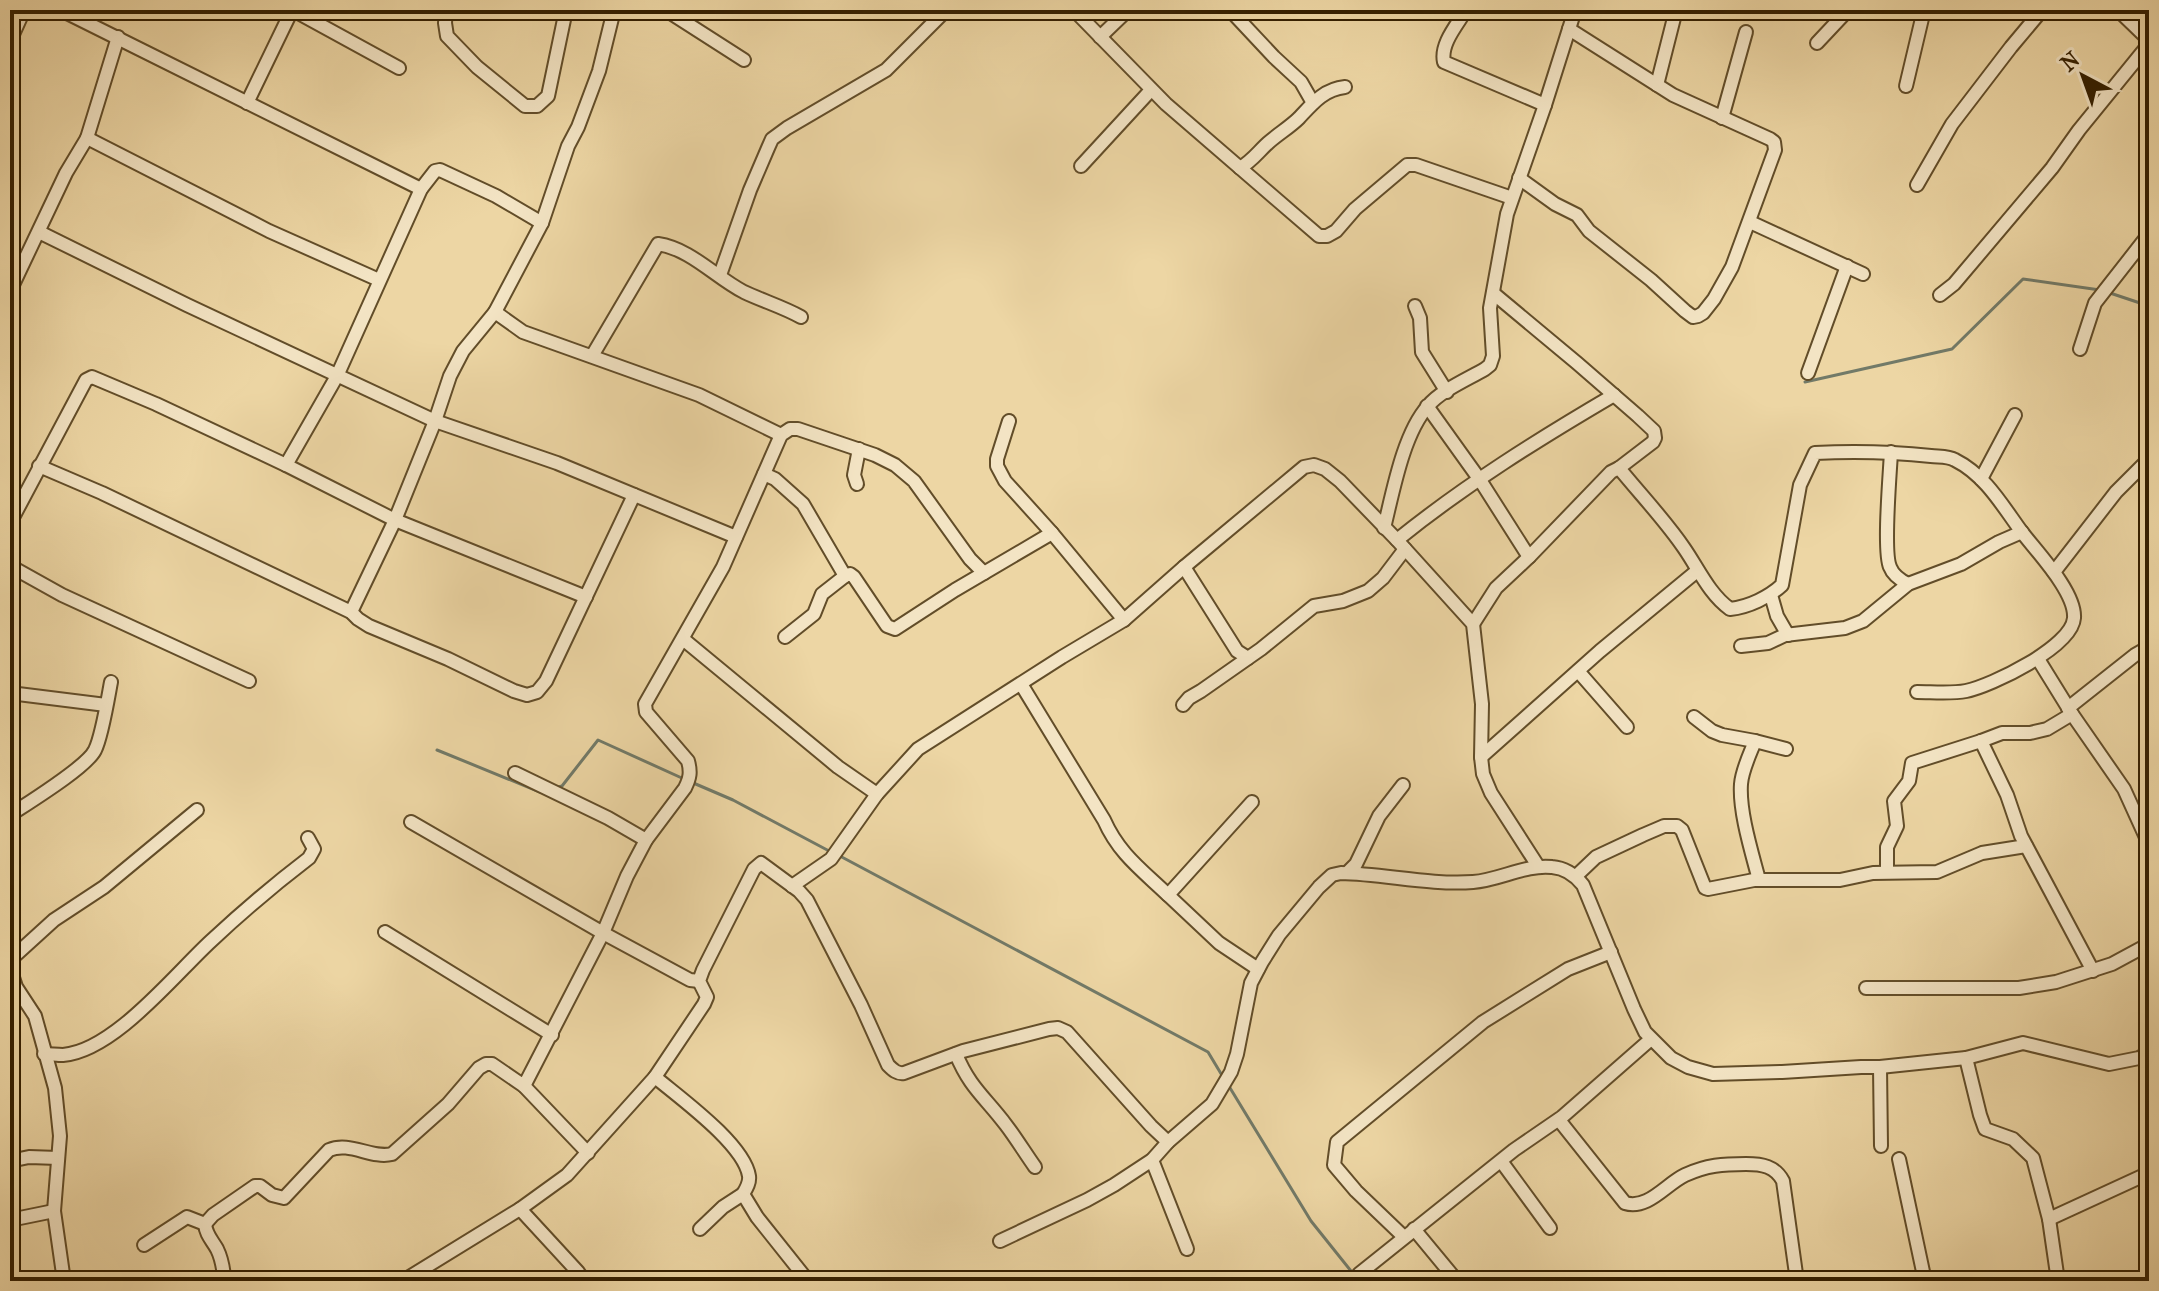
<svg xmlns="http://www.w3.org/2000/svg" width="2159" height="1291" font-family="'IM FELL French Canon',serif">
	<rect width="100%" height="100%" fill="#edd6a4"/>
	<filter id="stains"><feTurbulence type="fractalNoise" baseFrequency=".0025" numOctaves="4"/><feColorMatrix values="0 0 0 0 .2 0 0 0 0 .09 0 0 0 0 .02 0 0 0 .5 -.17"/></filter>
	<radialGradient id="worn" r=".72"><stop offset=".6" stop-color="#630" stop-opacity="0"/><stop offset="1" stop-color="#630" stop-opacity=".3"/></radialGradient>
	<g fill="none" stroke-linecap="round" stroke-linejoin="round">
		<!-- stream -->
		<g stroke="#727a68" stroke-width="3">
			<path d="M2107 292 2149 306"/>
			<path d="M1805 382 1952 349 2023 279 2100 290"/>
			<path d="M437 750 540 792 544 791"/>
			<path d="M691 782 733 800 831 852"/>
			<path d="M555 788 562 786 598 740 684 779"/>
			<path d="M838 855 1208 1052 1223 1077"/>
			<path d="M1227 1083 1311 1221 1359 1281"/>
		</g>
		<defs>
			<g id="street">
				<path d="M61 10 421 189"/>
				<path d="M293 10 399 68"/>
				<path d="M446 10 445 23 447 36 477 67 525 106H537L548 96 566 10"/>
				<path d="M666 10 744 60"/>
				<path d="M1074 10 1166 104 1319 236H1327L1336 231 1355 209 1407 165H1416L1512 198"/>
				<path d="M1230 10 1274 57 1301 82 1313 103"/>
				<path d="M1466 10C1457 25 1440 44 1444 62L1545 105"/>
				<path d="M2118 10 2149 40"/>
				<path d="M1100 37 1128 10"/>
				<path d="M10 41 24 10"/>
				<path d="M1817 43 1848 10"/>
				<path d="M1657 85 1676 10"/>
				<path d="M1906 86 1924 10"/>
				<path d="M247 103 292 10"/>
				<path d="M1722 118 1746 32"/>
				<path d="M87 138 269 231 379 280"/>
				<path d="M1081 166 1151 90"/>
				<path d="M1240 168C1252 161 1258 152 1268 143 1278 134 1290 127 1299 118 1312 104 1324 89 1345 87"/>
				<path d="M1519 178 1555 204 1577 215 1589 231 1651 280 1685 311 1693 317 1698 316 1703 313 1714 299 1732 267 1775 150 1774 142 1770 139 1673 95 1569 29"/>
				<path d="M1917 185 1952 124 2011 47 2042 10"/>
				<path d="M1750 222 1863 274"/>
				<path d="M39 232 187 305 435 421 557 463 736 537"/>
				<path d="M720 275 750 190 768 148 772 139 787 128 886 70 946 10"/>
				<path d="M10 291 66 173 87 138 118 37"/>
				<path d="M1940 295 1954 284 2052 168 2079 130 2149 44"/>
				<path d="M1415 306 1420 318 1422 352 1447 392"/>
				<path d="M495 312 523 332 699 395 781 435"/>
				<path d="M2080 349 2095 303 2149 234"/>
				<path d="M592 356 658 244C691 249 715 277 744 292 763 301 783 307 801 317"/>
				<path d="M1808 373 1847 266"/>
				<path d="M1427 406 1480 480 1529 557"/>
				<path d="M1009 421 997 459V466L1005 481 1052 533 1124 620"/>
				<path d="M1891 452C1890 473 1883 551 1890 567 1893 575 1902 581 1908 584"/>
				<path d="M286 465 337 376 421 189 435 171 440 170 496 196 542 223"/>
				<path d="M39 466 102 493 351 612 358 619 369 626 448 659 514 691 527 695 537 692 546 681 634 495"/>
				<path d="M1619 468C1640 494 1665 520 1684 548 1698 568 1709 594 1730 609 1749 607 1769 597 1782 585L1800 485 1815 453C1854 451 1893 452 1931 456 1939 457 1948 456 1955 460 1985 475 2002 505 2021 531 2036 551 2076 592 2074 618 2072 647 1991 686 1966 691 1951 694 1932 692 1917 692"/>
				<path d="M764 474 775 479 803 504 845 576 850 574 854 577 887 626 895 629 955 590 1052 533"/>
				<path d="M1981 479 2015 415"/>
				<path d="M857 484 854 475 859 449"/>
				<path d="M10 523 86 380 92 377 156 404 286 465 395 520 586 597"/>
				<path d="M1384 528C1393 492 1403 434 1428 406 1440 391 1468 379 1485 369L1490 365 1493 356 1490 308 1507 214 1545 105 1575 10"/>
				<path d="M1397 540C1465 485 1539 439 1614 395"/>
				<path d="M10 566 62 595 249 681"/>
				<path d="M1184 567 1237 651 1248 658"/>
				<path d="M2054 572 2116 492 2149 459"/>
				<path d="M1771 595 1777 616 1788 635"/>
				<path d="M351 612 395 520 435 421 450 376 463 351 495 312 542 223 568 146 578 127 599 71 614 10"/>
				<path d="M1473 624 1496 588 1529 557 1611 472 1619 468 1653 442 1655 438 1654 431 1638 416 1577 363 1493 293"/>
				<path d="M785 637 814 614 822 594 845 576"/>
				<path d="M683 639 838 767 877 794"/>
				<path d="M1741 646 1768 643 1785 635 1845 628 1863 621 1908 584 1961 564 1999 542 2022 532"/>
				<path d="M2038 659 2072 714 2124 789 2149 844"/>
				<path d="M1578 671 1627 727"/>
				<path d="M1021 684 1104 820C1119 854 1142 870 1168 895"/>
				<path d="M10 693 106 705"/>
				<path d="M1183 705 1189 698 1201 691 1261 649 1314 606 1343 601 1368 591 1383 578 1405 549"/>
				<path d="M2068 708 2135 655 2149 647"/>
				<path d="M1694 717 1712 731 1722 735 1755 741 1786 749"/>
				<path d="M1755 741C1750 754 1742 770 1741 784 1739 812 1752 853 1759 880"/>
				<path d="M1981 741 2007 795 2021 836 2093 971"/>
				<path d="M1481 757 1600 651 1697 571"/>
				<path d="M515 773 608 818 646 840"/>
				<path d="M1252 802 1168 895 1219 943 1258 969"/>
				<path d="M10 815C28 803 87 767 95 750 102 736 108 698 111 682"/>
				<path d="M411 822 603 933 690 980 699 981"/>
				<path d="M1887 872V847L1897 826 1894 801 1909 781 1912 763 1981 741 2002 733H2030L2047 729 2072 714"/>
				<path d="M1347 873 1356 864 1379 816 1403 785"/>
				<path d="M1576 876 1596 857 1643 835 1664 826H1677L1682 830 1705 888 1708 889 1754 880H1840L1873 873 1937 872 1982 853 2026 846"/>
				<path d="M792 886 831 859 877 794 918 749 1062 657 1124 620 1184 567 1304 467 1314 465 1325 469 1340 481 1397 540 1473 624 1482 704 1481 757 1483 774 1491 793 1538 866"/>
				<path d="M385 932 552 1035"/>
				<path d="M10 960 54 920 104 887 197 810"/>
				<path d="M10 968 16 987 35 1016 55 1088 60 1136 54 1211 64 1281"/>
				<path d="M1866 988H2019L2056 982 2112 964 2149 944"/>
				<path d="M44 1054C50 1054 57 1055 63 1055 114 1051 175 974 211 941 242 912 275 884 309 858L314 849 308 838"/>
				<path d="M956 1054C970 1088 985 1097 1006 1125 1016 1138 1025 1153 1035 1167"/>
				<path d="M1966 1058 1980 1115 1985 1129 2013 1139 2033 1158 2049 1219 2058 1281"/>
				<path d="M1880 1067 1881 1146"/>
				<path d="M524 1086 588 1153"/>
				<path d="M1559 1120 1625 1203C1648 1210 1666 1184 1685 1175 1707 1165 1723 1164 1746 1164 1762 1164 1775 1166 1783 1181L1797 1281"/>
				<path d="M1899 1159 1925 1281"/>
				<path d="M1152 1160 1187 1249"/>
				<path d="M10 1161 29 1157 58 1158"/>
				<path d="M1501 1161 1550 1228"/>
				<path d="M520 1209 578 1272 584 1281"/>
				<path d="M2049 1219 2149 1173"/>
				<path d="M10 1220 54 1211"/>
				<path d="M205 1224 213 1215 255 1186H260L272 1195 284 1198 329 1150C350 1141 371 1159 392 1154L448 1104 479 1068 486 1064H492L524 1086 603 933 627 876 646 840 685 788C690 778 691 772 688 761L646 712 645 704 723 567 781 435 790 429H798L875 455 895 465 914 481 970 559 984 573"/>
				<path d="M205 1224C206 1235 212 1240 217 1249 221 1257 223 1267 224 1276L220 1281"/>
				<path d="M700 1229 723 1207 743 1194"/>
				<path d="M1414 1229 1457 1281"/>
				<path d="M1404 1237 1356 1191 1334 1165 1337 1142 1483 1022 1568 969 1611 952"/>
				<path d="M1000 1241 1087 1200 1114 1185 1152 1160 1168 1142 1212 1104 1231 1072 1237 1054 1251 983 1262 962 1279 935 1319 887 1332 875 1341 873C1385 874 1429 885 1473 882 1500 880 1526 864 1552 867 1566 868 1575 875 1583 885L1634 1009 1645 1032 1671 1058 1688 1067 1713 1074 1782 1072 1861 1067H1880L1966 1058 2023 1043 2109 1064 2139 1058 2149 1053"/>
				<path d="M144 1245 187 1217 205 1224"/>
				<path d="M1359 1274 1514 1150 1562 1117 1651 1039"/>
				<path d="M403 1281 520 1209 567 1175 655 1077"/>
				<path d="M808 1281 757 1217 743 1194C746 1189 750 1183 749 1176 744 1144 680 1098 655 1077L704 1004 707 997 699 981 703 970 754 869 761 863 799 891 807 900 861 1005 888 1065C893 1070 897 1074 904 1073L963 1051 1049 1029 1058 1028 1067 1032 1151 1126 1168 1142"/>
			</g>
		</defs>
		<!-- street casing -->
		<use href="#street" stroke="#624d29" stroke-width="16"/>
		<!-- street -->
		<use href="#street" stroke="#f3e4c4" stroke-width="12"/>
	</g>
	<!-- margin -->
	<rect width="2159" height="1291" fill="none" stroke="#edd6a4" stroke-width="40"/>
	<rect x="12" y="12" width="2135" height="1267" fill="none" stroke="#341f00" stroke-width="4"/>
	<rect x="20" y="20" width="2119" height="1251" fill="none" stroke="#341f00" stroke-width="2"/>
	<!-- north arrow -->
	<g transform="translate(2083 76) rotate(319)" stroke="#f3e4c4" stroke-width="6" paint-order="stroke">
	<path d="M0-6L14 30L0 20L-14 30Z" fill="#341f00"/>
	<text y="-12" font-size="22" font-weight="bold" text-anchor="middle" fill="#341f00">N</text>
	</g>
	<rect width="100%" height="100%" filter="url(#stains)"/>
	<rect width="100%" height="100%" fill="url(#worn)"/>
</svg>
